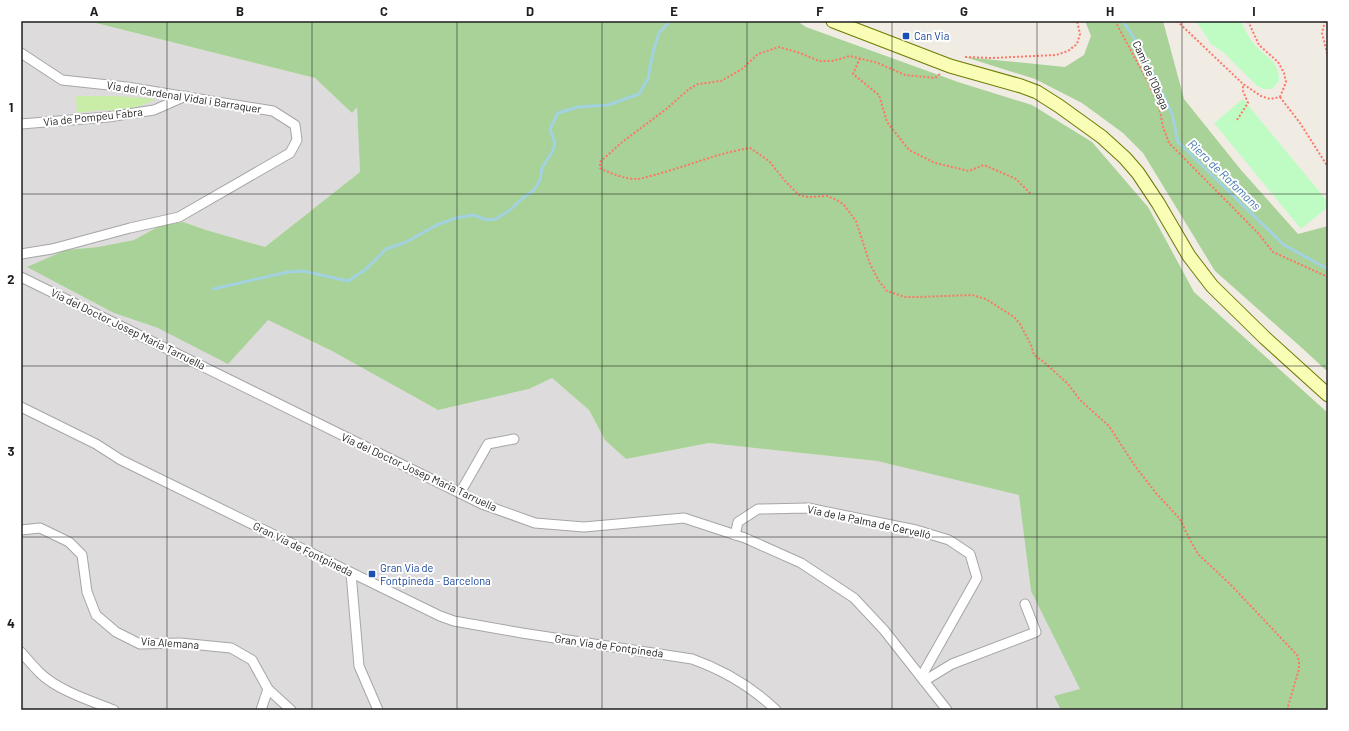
<svg xmlns="http://www.w3.org/2000/svg" width="1349" height="731" font-family="Barlow,sans-serif">
	<rect width="100%" height="100%" fill="#f0ece4"/>
	<!-- residential -->
	<path fill="#dddbdb" d="M21 21H88L315 78 352 113 357 106 360 172 265 247 206 230 183 222 161 225 134 240 98 247 65 250 114 313 158 328 268 320 332 351 438 410 529 389 552 378 589 410 605 440 626 459 709 443 877 461 1020 495 1031 591 1081 689 1061 710H21Z"/>
	<!-- grass -->
	<path fill="#c9eda7" d="M76 96H115L156 99 143 105 120 111 100 110 77 113Z"/>
	<!-- forest -->
	<g fill="#a8d297">
		<path d="M88 21H797L806 27 958 82 1032 105 1092 142 1148 207 1194 292 1328 413V710H1061L1054 696 1080 689 1031 591 1019 495 877 461 709 443 626 459 605 440 589 410 552 378 529 389 438 410 332 351 268 320 228 364 158 328 114 313 27 267 66 250 98 247 134 240 161 225 183 222 206 230 265 247 360 172 357 107 352 113 315 78Z"/>
		<path d="M1085 21H1163L1184 99 1241 170 1298 234 1328 226V372L1302 348 1215 271 1143 153 1123 133 1082 103 1035 79 965 57 1065 67 1084 55 1091 36Z"/>
	</g>
	<!-- park -->
	<g fill="#bffcc4">
		<path d="M1196 21H1241C1245 30 1250 41 1258 48 1270 60 1279 62 1279 81L1272 89H1263L1256 85 1224 53 1211 44Z"/>
		<path d="M1243 99 1328 202V207L1301 229 1214 123Z"/>
	</g>
	<g fill="none" stroke-linecap="round" stroke-linejoin="round">
		<!-- stream -->
		<g stroke="#a2d2e0" stroke-width="3">
			<path d="M1123 21 1142 50 1172 114 1178 142 1284 245 1328 269"/>
			<path d="M213 289 288 272 303 271 348 281 366 269 386 249 404 243 437 225 456 218 473 215 487 220 496 219 510 210 523 198 534 190 540 180 542 168 552 152 555 144 550 129 558 113 578 107 608 105 639 94 648 79 653 52 659 33 670 21"/>
		</g>
		<defs>
			<g id="minor">
				<path d="M21 53 62 80 127 87 273 111 295 125 297 140 290 153 179 217 130 228 52 249 21 254"/>
				<path d="M21 124 108 117 154 110 186 96"/>
				<path d="M21 277 482 504 535 523 584 527 684 518 745 538 801 563 854 598 884 630 947 710"/>
				<path d="M21 407 96 444 121 460 440 616 454 621 522 633 692 659C723 670 752 687 776 710"/>
				<path d="M460 493 488 444 514 439"/>
				<path d="M21 530 40 528 69 542 82 555 87 592 96 615 116 632 140 644 180 643 231 648 252 660 268 689 261 710"/>
				<path d="M735 535 738 522 758 509 808 508 916 530 949 540 970 554 977 578 921 677"/>
				<path d="M351 573 359 666 378 710"/>
				<path d="M21 652C27 659 33 666 40 673 57 690 91 701 114 710"/>
				<path d="M924 681 952 664 1036 632 1025 604"/>
				<path d="M268 689 291 710"/>
			</g>
			<path id="secondary" d="M833 21 950 66 1021 86 1037 92 1059 106 1102 137 1125 158 1138 173 1158 203 1189 256 1212 286 1265 338 1328 395"/>
		</defs>
		<!-- minor casing -->
		<use href="#minor" stroke="#a6a6a6" stroke-width="11"/>
		<!-- secondary casing -->
		<use href="#secondary" stroke="#6d7b00" stroke-width="15"/>
		<!-- path -->
		<g stroke="#ff7666" stroke-width="2" stroke-dasharray="2 2" stroke-linecap="butt">
			<path d="M1115 21 1148 82 1159 106 1163 127 1169 143 1257 232 1273 252 1328 277"/>
			<path d="M1177 21 1243 84 1261 96 1270 99 1280 97"/>
			<path d="M1248 21 1259 45 1278 62 1284 73 1286 82 1280 97"/>
			<path d="M1325 21 1322 33 1328 57"/>
			<path d="M965 57 992 58 1056 55 1068 51 1077 44 1080 34 1077 21"/>
			<path d="M860 58 853 74 879 95 887 122 909 150 935 163 969 171 984 165 1016 179 1031 194"/>
			<path d="M940 74 935 78 905 75 878 63 850 56 832 61H819L800 53 779 47 758 54 742 69 721 81 698 84 689 89 665 110 621 143 600 162V168C609 173 628 180 638 179 676 171 712 154 750 148L769 161 785 181 799 195 808 197 827 196 837 200 844 205 856 221 870 264 879 281 887 291 905 297H918L972 295 986 299 1014 317 1020 324 1031 345 1034 355 1044 362 1068 384 1080 400 1109 426 1135 466 1156 493 1180 519 1188 536 1198 554 1231 585 1297 655 1299 661V669L1287 710"/>
			<path d="M1280 97 1300 123 1328 167"/>
			<path d="M1237 120 1248 103 1243 91V84"/>
		</g>
		<!-- minor -->
		<use href="#minor" stroke="#fff" stroke-width="9"/>
		<!-- secondary -->
		<use href="#secondary" stroke="#f9fdb5" stroke-width="13"/>
	</g>
	<!-- grid -->
	<path fill="none" stroke="#1f1f1f" stroke-width="1" stroke-opacity="0.55" d="M167 21V710M312 21V710M457 21V710M602 21V710M747 21V710M892 21V710M1037 21V710M1182 21V710M21 194H1328M21 366H1328M21 537H1328"/>
	<!-- markers -->
	<g fill="#1a4fb4" stroke="#fff" stroke-width="1.5">
		<rect x="902" y="32" width="8" height="8" rx="2"/>
		<rect x="368" y="570" width="8" height="8" rx="2"/>
	</g>
	<g text-anchor="middle" stroke-width="4" stroke-linejoin="round" paint-order="stroke">
		<!-- transit labels -->
		<g font-size="11" fill="#164399" stroke="#fff" text-anchor="start">
			<text x="914" y="40">Can Via</text>
			<text x="380" y="572">Gran Via de<tspan x="380" dy="13">Fontpineda - Barcelona</tspan></text>
		</g>
		<!-- street labels -->
		<g font-size="11" fill="#1f1f1f" stroke="#fff">
			<text transform="translate(1151 75) rotate(66)" y="4">Camí de l'Obaga</text>
			<text transform="translate(184 97) rotate(9)" y="4">Via del Cardenal Vidal i Barraquer</text>
			<text transform="translate(93 117) rotate(-6)" y="4">Via de Pompeu Fabra</text>
			<text transform="translate(128 329) rotate(26)" y="4">Via del Doctor Josep Maria Tarruella</text>
			<text transform="translate(419 472) rotate(25)" y="4">Via del Doctor Josep Maria Tarruella</text>
			<text transform="translate(869 522) rotate(12)" y="4">Via de la Palma de Cervelló</text>
			<text transform="translate(303 549) rotate(26)" y="4">Gran Via de Fontpineda</text>
			<text transform="translate(170 643) rotate(4)" y="4">Via Alemana</text>
			<text transform="translate(609 646) rotate(8)" y="4">Gran Via de Fontpineda</text>
		</g>
		<!-- water labels -->
		<g font-size="12" font-style="italic" fill="#4277ac" stroke="#fff">
			<text transform="translate(1224 175) rotate(44)" y="4">Riera de Rafamans</text>
		</g>
	</g>
	<!-- border -->
	<rect width="1349" height="731" fill="none" stroke="#ffffff" stroke-width="44"/>
	<rect x="22" y="22" width="1305" height="687" fill="none" stroke="#1f1f1f" stroke-width="1.5"/>
	<g font-size="13" text-anchor="middle" font-weight="bold" fill="#1f1f1f">
		<text x="94" y="16">A</text>
		<text x="240" y="16">B</text>
		<text x="384" y="16">C</text>
		<text x="530" y="16">D</text>
		<text x="674" y="16">E</text>
		<text x="820" y="16">F</text>
		<text x="964" y="16">G</text>
		<text x="1110" y="16">H</text>
		<text x="1254" y="16">I</text>
		<text x="11" y="112">1</text>
		<text x="11" y="284">2</text>
		<text x="11" y="456">3</text>
		<text x="11" y="628">4</text>
	</g>
</svg>
